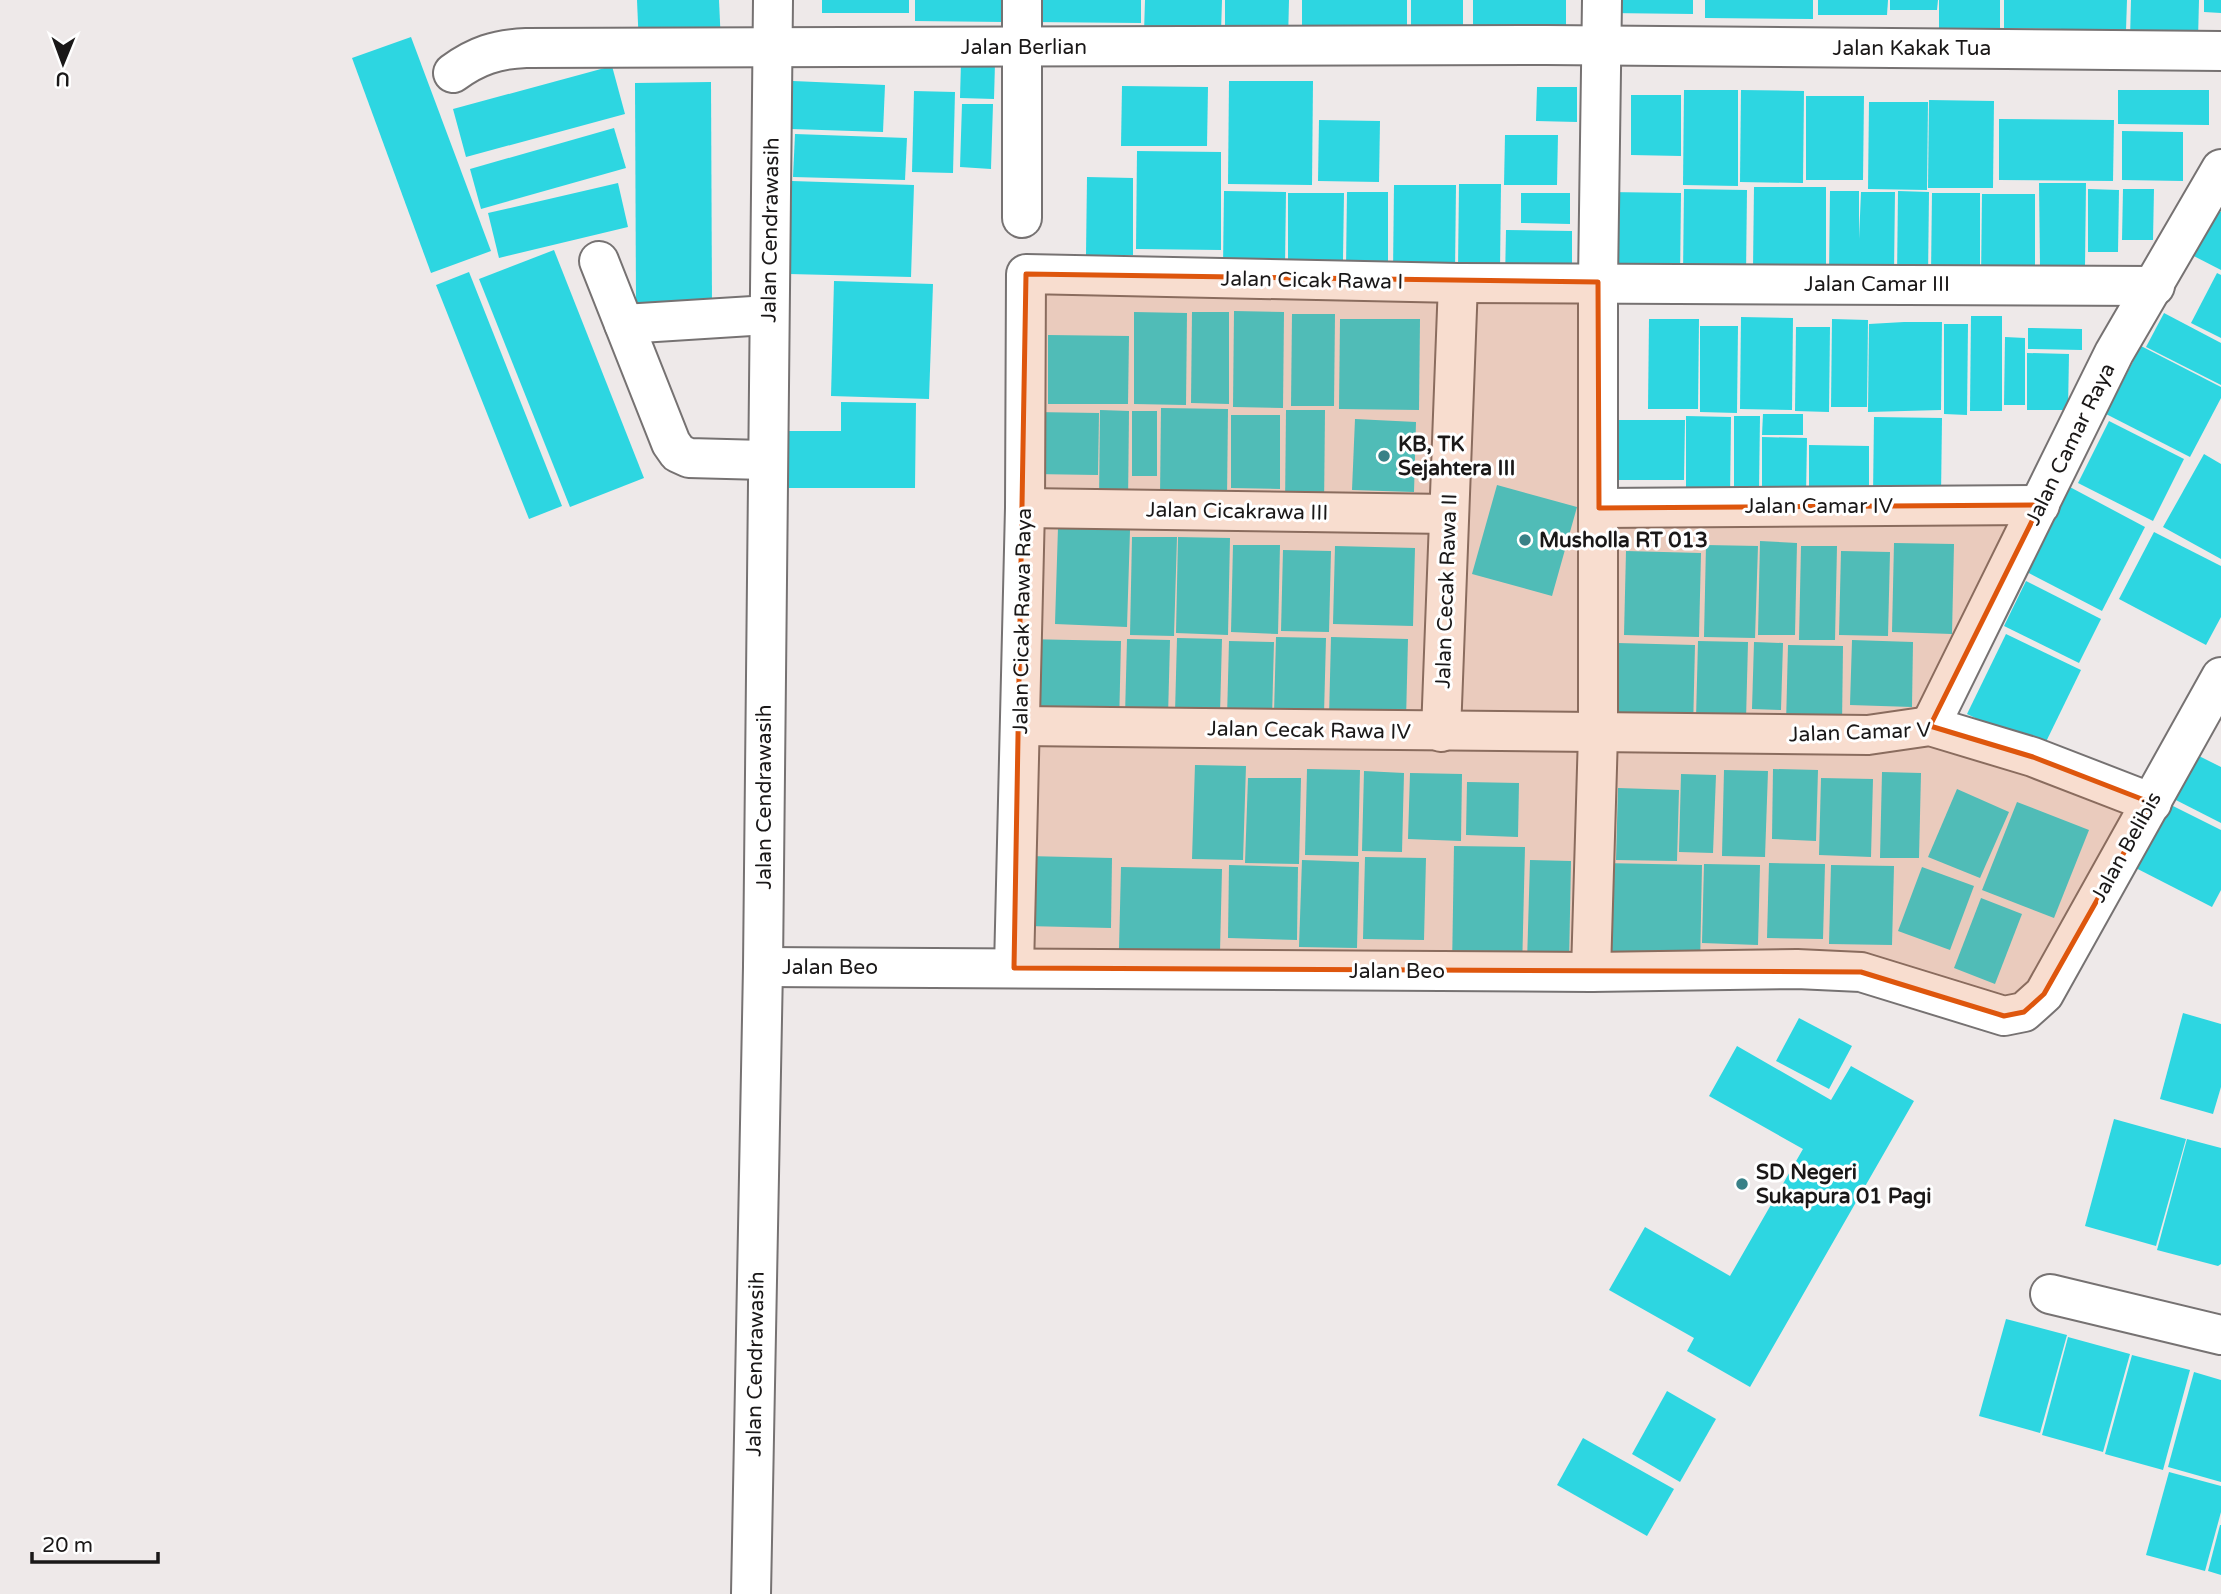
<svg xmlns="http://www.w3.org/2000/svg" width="2221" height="1594" font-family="'Varela Round',sans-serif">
	<rect width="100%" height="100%" fill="#eee9e9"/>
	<!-- building -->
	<g fill="#2dd6e1">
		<path d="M637 0H719L721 44 639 47Z"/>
		<rect x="822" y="0" width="87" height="13"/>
		<path d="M915 0H1003V22L915 21Z"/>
		<path d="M1031 0H1141V23L1031 22Z"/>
		<path d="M1145 0H1222L1221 33 1144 32Z"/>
		<path d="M1225 0H1289L1288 41 1225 40Z"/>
		<path d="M1302 0H1407V43L1302 42Z"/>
		<path d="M1411 0H1463V34L1411 33Z"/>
		<path d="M1473 0H1566V37L1473 36Z"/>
		<path d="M1608 0H1693V14L1608 13Z"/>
		<path d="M1705 0H1813V19L1705 18Z"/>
		<path d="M1818 0H1888L1887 15H1818Z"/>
		<path d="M1890 0H1938L1937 10H1890Z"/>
		<path d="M1939 0H2000V39L1939 38Z"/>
		<path d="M2004 0H2127L2126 30 2004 28Z"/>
		<path d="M2131 0H2199L2198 39H2130Z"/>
		<path d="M2204 0H2221V13L2204 12Z"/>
		<path d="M411 37 491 251 431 273 352 58Z"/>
		<path d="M961 62 995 63 994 99 960 98Z"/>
		<path d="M612 66 625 114 466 157 453 109Z"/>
		<path d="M793 81 885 85 883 132 791 129Z"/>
		<path d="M1229 81H1313L1312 185 1228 184Z"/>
		<path d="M711 82 712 306H636L635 83Z"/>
		<path d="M1122 86 1208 87 1207 146H1121Z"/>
		<path d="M1537 87H1577V122L1536 121Z"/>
		<path d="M1684 90H1738V186L1683 185Z"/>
		<path d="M1741 90 1804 91 1803 183 1740 182Z"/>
		<path d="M2118 90H2209V125L2118 124Z"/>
		<path d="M914 91 955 92 953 173 912 172Z"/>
		<path d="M1631 95H1681V156L1631 155Z"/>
		<path d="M1806 96H1864L1863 180H1806Z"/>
		<path d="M1929 100 1994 101 1993 188H1928Z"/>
		<path d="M1869 102H1928L1927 190 1868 189Z"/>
		<path d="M962 104H993L991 169 960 167Z"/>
		<path d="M1999 119 2114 120 2113 181 1999 180Z"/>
		<path d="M1319 120 1380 121 1379 182 1318 181Z"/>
		<path d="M614 128 626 168 481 209 470 169Z"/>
		<path d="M2122 131 2183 132V181L2122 180Z"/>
		<path d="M795 134 907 138 905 180 793 177Z"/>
		<path d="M1505 135H1558L1557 185H1504Z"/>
		<path d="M1137 151 1221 152V250L1136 249Z"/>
		<path d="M1087 177 1133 178V255H1086Z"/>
		<path d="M792 181 914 185 911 277 789 274Z"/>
		<path d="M618 183 628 227 499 258 488 213Z"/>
		<path d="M2039 183H2086L2085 266H2040Z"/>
		<path d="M1459 184H1501L1500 270 1458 269Z"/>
		<path d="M1394 185H1456L1455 274H1393Z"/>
		<path d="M1754 187H1826V270L1753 269Z"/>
		<path d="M1684 189 1747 190 1746 276 1683 275Z"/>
		<path d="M2088 189 2119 190 2118 252H2088Z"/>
		<path d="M2123 189H2154L2153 240H2122Z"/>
		<path d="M1224 191 1286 192 1285 267H1223Z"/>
		<path d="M1830 191H1859V239L1861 192H1895L1894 273 1829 275Z"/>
		<path d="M1898 191 1929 192 1928 278 1897 279Z"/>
		<path d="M1347 192H1388V268H1346Z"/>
		<path d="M1608 192 1681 193 1680 281 1607 280Z"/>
		<path d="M1288 193H1344L1343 260H1288Z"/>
		<path d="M1521 193H1570V224L1521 223Z"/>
		<path d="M1932 193H1980V275H1931Z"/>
		<path d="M1982 194H2035V282L1981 281Z"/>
		<path d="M2208 206 2221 212V270L2184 251Z"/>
		<path d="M1506 230 1572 231V281H1505Z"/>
		<path d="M554 250 644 478 570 507 479 279Z"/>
		<path d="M469 272 562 506 529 519 436 285Z"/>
		<path d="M2217 273 2221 275V338L2191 323Z"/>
		<path d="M834 281 933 284 929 399 831 396Z"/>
		<path d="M1234 311 1284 312 1283 408 1233 407Z"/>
		<path d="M1134 312 1187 313 1186 405 1134 404Z"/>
		<path d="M1192 312H1229V404L1191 403Z"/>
		<path d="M2164 313 2221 343V385L2146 347Z"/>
		<path d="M1292 314H1335L1334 406H1291Z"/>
		<path d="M1971 316H2002V411H1970Z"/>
		<path d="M1741 317 1793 318 1792 410 1740 409Z"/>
		<path d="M1340 319H1420L1419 410 1339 409Z"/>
		<path d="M1649 319H1699L1698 409H1648Z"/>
		<path d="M1832 319 1868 320 1867 407H1831Z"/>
		<path d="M1904 322H1942L1941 410 1868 412 1869 324Z"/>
		<path d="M1944 324H1968L1967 415 1944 414Z"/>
		<path d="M1700 326H1738L1737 413 1700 412Z"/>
		<path d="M1796 327H1830L1829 412 1795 411Z"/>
		<path d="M2028 328 2082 329V350L2028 349Z"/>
		<path d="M1048 335 1129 336 1128 404H1048Z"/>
		<path d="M2005 337 2025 338V405H2004Z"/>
		<path d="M2141 346 2221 387V398L2190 457 2106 414Z"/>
		<path d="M2027 353 2069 354 2068 410H2027Z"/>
		<path d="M841 402 916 403 915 488H786L787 431H841Z"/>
		<path d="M1161 408 1228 409 1227 498 1160 497Z"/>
		<path d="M1100 410 1129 411 1128 504 1099 503Z"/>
		<path d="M1286 410H1325L1324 509H1285Z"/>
		<rect x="1132" y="411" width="25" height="65"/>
		<path d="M1034 412 1099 413 1098 475 1033 474Z"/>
		<path d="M1763 414H1803V435H1762Z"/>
		<path d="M1231 415H1280V489L1231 488Z"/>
		<path d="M1686 416 1731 417 1730 499 1686 498Z"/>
		<path d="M1734 416H1760L1759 491H1734Z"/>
		<path d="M1874 417 1942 418 1941 496H1873Z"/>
		<path d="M1355 419 1416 422 1414 492 1352 490Z"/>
		<path d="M1601 420H1685L1684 480H1601Z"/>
		<path d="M2109 421 2184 459 2153 521 2078 483Z"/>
		<path d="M1762 437 1807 438 1806 496H1762Z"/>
		<path d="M1809 445 1869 446V490L1809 489Z"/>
		<path d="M2204 454 2221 464V559L2163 527Z"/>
		<path d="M1497 485 1577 507 1552 596 1472 574Z"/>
		<path d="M2068 486 2145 527 2102 611 2025 571Z"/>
		<path d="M1058 527 1130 530 1127 627 1055 624Z"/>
		<path d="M2154 532 2221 566V617L2206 645 2119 599Z"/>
		<path d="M1132 537H1177L1174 636 1130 635Z"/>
		<path d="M1178 537 1230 538 1228 635 1176 633Z"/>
		<path d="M1760 541 1797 543 1795 635H1758Z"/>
		<path d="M1894 543 1954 544 1952 634 1892 632Z"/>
		<path d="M1233 545H1280L1278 634 1231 632Z"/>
		<path d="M1706 545 1758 546 1755 638 1704 637Z"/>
		<path d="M1335 546 1415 548 1413 626 1333 624Z"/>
		<path d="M1801 546H1837L1835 640H1799Z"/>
		<path d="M1283 550 1331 551 1329 632 1281 631Z"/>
		<path d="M1626 551 1701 553 1699 637 1624 635Z"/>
		<path d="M1841 551 1890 552 1888 636 1839 635Z"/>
		<path d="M2026 581 2101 619 2079 663 2004 626Z"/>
		<path d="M2006 634 2081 670 2042 750 1967 714Z"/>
		<path d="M1276 637 1326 638 1324 714H1274Z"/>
		<path d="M1331 637 1408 639 1406 720 1329 718Z"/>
		<path d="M1177 638 1222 639 1220 714 1175 713Z"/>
		<path d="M1024 639 1121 641 1119 726 1022 724Z"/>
		<path d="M1127 639 1170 640 1168 717 1125 716Z"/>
		<path d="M1852 640 1913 642 1912 707 1850 705Z"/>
		<path d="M1229 641 1274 642 1272 718H1227Z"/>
		<path d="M1698 641 1748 642 1746 720 1696 719Z"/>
		<path d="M1754 642 1783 643 1781 710 1752 709Z"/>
		<path d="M1617 643 1695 645 1693 730 1615 729Z"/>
		<path d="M1788 645 1843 646 1842 725 1786 724Z"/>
		<path d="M2191 752 2221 767V823L2168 796Z"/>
		<path d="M1195 765 1246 766 1243 860 1192 859Z"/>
		<path d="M1307 769 1360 770 1358 856 1305 855Z"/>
		<path d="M1773 769 1818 770 1816 841 1772 839Z"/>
		<path d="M1724 770 1768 771 1765 857 1722 856Z"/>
		<path d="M1364 771 1404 773 1402 852 1362 851Z"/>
		<path d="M1882 772 1921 773 1919 858H1880Z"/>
		<path d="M1410 773 1462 774 1461 841 1408 839Z"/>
		<path d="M1681 774 1716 775 1713 853 1679 852Z"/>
		<path d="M1248 778H1301L1299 864 1245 863Z"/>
		<path d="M1821 778 1873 779 1871 857 1819 855Z"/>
		<path d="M1467 782 1519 783 1518 837 1466 835Z"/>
		<path d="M1618 788 1679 790 1677 861 1616 860Z"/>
		<path d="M1957 789 2009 812 1980 878 1928 857Z"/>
		<path d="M2159 799 2221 830V890L2212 907 2126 863Z"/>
		<path d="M2017 802 2089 830 2054 918 1982 890Z"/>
		<path d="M1454 846 1525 847 1522 971 1452 969Z"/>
		<path d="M1027 856 1112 858 1111 928 1026 926Z"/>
		<path d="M1365 857 1426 858 1424 940 1363 939Z"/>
		<path d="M1302 860 1359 862 1357 948 1299 947Z"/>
		<path d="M1530 860 1571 861 1569 964 1527 963Z"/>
		<path d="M1603 863 1702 865 1700 968 1601 965Z"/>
		<path d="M1769 863 1825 864 1823 939 1767 938Z"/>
		<path d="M1704 864 1760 865 1758 945 1702 943Z"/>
		<path d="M1229 865 1298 867 1297 940 1228 938Z"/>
		<path d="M1831 865 1894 866 1892 945 1829 944Z"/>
		<path d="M1121 867 1222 869 1220 952 1119 949Z"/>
		<path d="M1922 867 1974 886 1950 950 1898 931Z"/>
		<path d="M1981 898 2022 914 1995 984 1954 968Z"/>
		<path d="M2183 1013 2221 1024V1087L2213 1114 2160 1099Z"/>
		<path d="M1799 1018 1852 1046 1829 1089 1776 1061Z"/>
		<path d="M1737 1046 1831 1100 1851 1066 1914 1101 1750 1387 1687 1351 1694 1338 1609 1290 1645 1227 1730 1276 1803 1149 1709 1096Z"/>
		<path d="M2114 1119 2186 1139 2156 1246 2085 1226Z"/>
		<path d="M2187 1139 2221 1148V1264L2218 1266 2157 1250Z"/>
		<path d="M2006 1319 2067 1335 2040 1433 1979 1416Z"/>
		<path d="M2068 1337 2130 1354 2103 1452 2042 1435Z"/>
		<path d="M2132 1355 2190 1370 2163 1470 2105 1454Z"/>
		<path d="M2194 1372 2221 1380V1482L2168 1467Z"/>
		<path d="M1667 1391 1716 1419 1680 1482 1632 1454Z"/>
		<path d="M1583 1438 1674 1489 1647 1536 1557 1485Z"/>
		<path d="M2169 1472 2221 1486V1512L2205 1571 2146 1555Z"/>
		<path d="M2220 1525H2221V1575L2208 1571Z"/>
	</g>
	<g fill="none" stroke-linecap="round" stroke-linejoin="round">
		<defs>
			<g id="minor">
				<path d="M453 73C476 56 497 49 526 48L1546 45 2221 51"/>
				<path d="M1022 218V0"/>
				<path d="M599 261 671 443 678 453 689 458 766 460"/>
				<path d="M624 324 768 315"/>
				<path d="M1025 508 1449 514"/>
				<path d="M1599 508 2040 505"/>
				<path d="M1020 726 1868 735 1930 726 2033 757 2152 803"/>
				<path d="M1930 726 2114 353 2221 169"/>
				<path d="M1441 732 1458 283"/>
				<path d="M763 967 1591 972 1797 969 1861 972 2004 1016 2024 1012 2044 994 2221 677"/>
				<path d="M1014 968 1025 508 1026 274 1458 283 2155 286"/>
				<path d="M1591 972 1598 734V282L1602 0"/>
				<path d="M2050 1294 2221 1335"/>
				<path d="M751 1594 763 967 773 0"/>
			</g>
		</defs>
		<!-- minor casing -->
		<use href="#minor" stroke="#767272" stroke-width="42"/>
		<!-- minor -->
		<use href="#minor" stroke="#fff" stroke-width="38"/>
	</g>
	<!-- marked area -->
	<path fill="#de560d" fill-opacity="0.2" stroke="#de560d" stroke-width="5" stroke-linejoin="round" d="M1026 274 1598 282 1599 508 2040 505 1930 726 2033 757 2152 803 2044 994 2024 1012 2004 1016 1861 972 1014 968Z"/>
	<!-- markers -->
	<g fill="#398187" stroke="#fff" stroke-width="2.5">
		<circle cx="1384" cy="456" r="7"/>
		<circle cx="1525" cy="540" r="7"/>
		<circle cx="1742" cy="1184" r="7"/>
	</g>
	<g text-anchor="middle" stroke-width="6" stroke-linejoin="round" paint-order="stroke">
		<!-- street labels -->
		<g font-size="21" fill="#1a1818" stroke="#fff">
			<text x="1024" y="54">Jalan Berlian</text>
			<text x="1912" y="55">Jalan Kakak Tua</text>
			<text transform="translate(770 230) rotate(-89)" y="7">Jalan Cendrawasih</text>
			<text transform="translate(1312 280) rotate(1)" y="7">Jalan Cicak Rawa I</text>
			<text x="1877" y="291">Jalan Camar III</text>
			<text transform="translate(2070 444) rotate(-64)" y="7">Jalan Camar Raya</text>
			<text x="1819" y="513">Jalan Camar IV</text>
			<text transform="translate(1237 511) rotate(1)" y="7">Jalan Cicakrawa III</text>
			<text transform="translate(1446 591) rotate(-88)" y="7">Jalan Cecak Rawa II</text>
			<text transform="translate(1022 621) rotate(-89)" y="7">Jalan Cicak Rawa Raya</text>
			<text transform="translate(1309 730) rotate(1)" y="7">Jalan Cecak Rawa IV</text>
			<text transform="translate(1860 732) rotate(-2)" y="7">Jalan Camar V</text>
			<text transform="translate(764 797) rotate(-90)" y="7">Jalan Cendrawasih</text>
			<text transform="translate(2126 847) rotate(-61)" y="7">Jalan Belibis</text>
			<text x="830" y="974">Jalan Beo</text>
			<text x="1397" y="978">Jalan Beo</text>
			<text transform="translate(755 1364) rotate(-89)" y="7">Jalan Cendrawasih</text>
		</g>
		<!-- poi labels -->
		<g font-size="21" font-weight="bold" fill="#1a1818" stroke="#fff" text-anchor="start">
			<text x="1398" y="451">KB, TK<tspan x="1398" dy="24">Sejahtera III</tspan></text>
			<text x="1539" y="547">Musholla RT 013</text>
			<text x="1756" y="1179">SD Negeri<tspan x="1756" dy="24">Sukapura 01 Pagi</tspan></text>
		</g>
	</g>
	<!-- north arrow -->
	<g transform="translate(63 63) rotate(181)" stroke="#ffffff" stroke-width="5" paint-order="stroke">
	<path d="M0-5L12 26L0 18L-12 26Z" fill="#1a1818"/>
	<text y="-10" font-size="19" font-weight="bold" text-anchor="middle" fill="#1a1818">U</text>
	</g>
	<!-- scale -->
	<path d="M32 1552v10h126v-10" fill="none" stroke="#1a1818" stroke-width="3.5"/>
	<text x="42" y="1552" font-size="21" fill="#1a1818" stroke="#ffffff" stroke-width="5" paint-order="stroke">20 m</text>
</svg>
